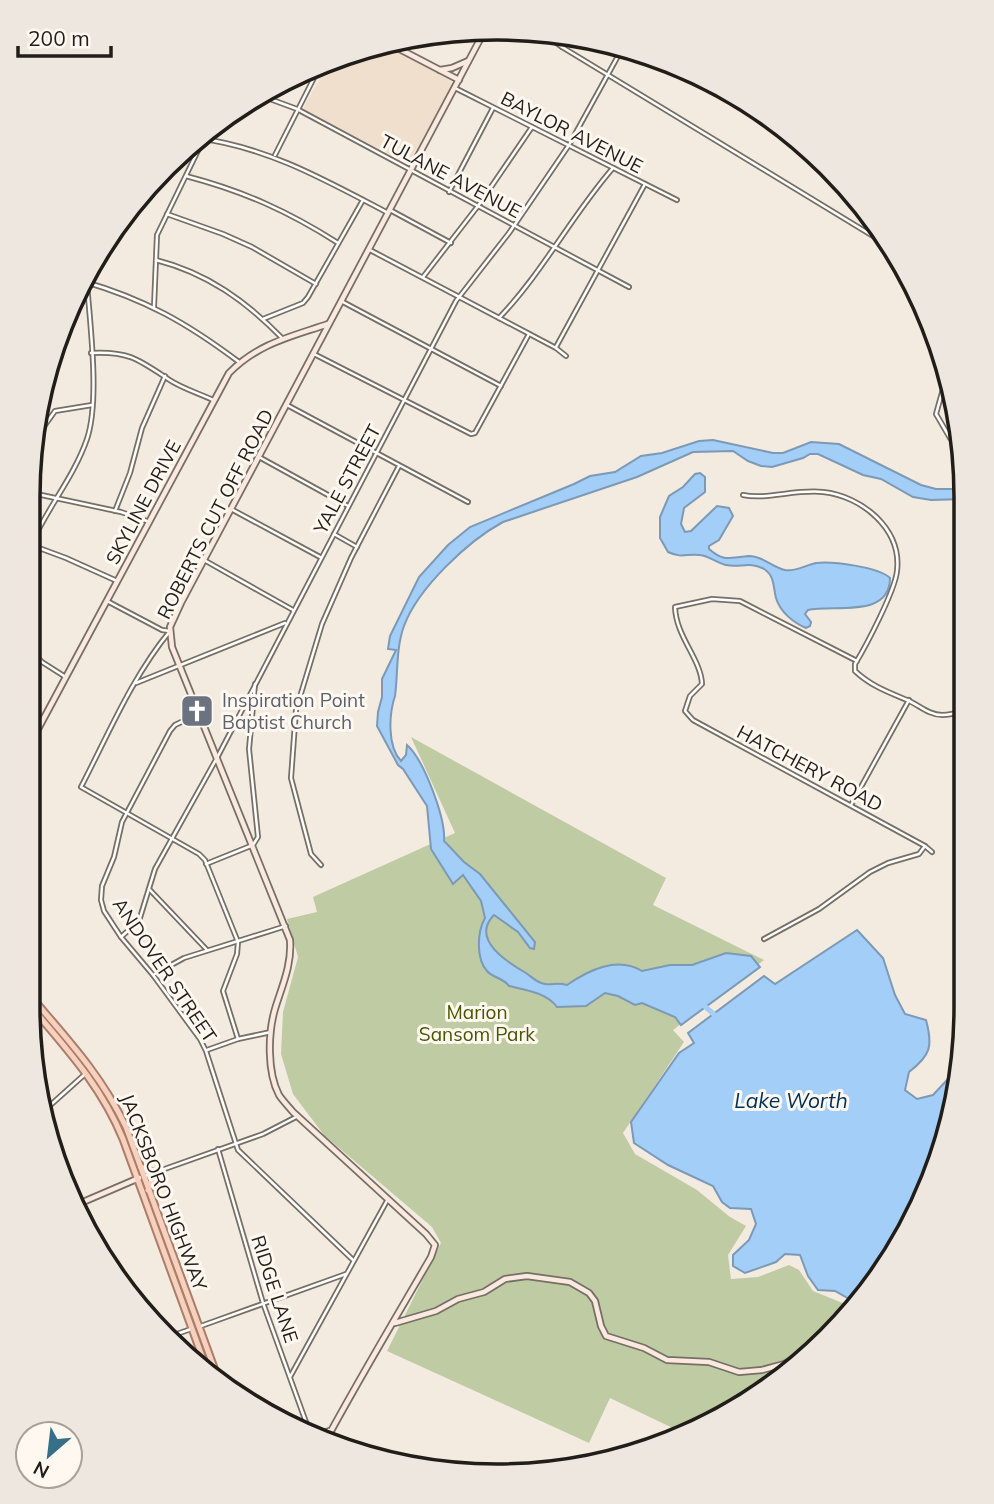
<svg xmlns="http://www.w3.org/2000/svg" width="994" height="1504" font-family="Mulish,sans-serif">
	<rect width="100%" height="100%" fill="#f3ebe0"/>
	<!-- education -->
	<path fill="#f1dfce" d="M381 43 448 79 452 84 411 161 406 163 303 109 329 62Z"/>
	<!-- green -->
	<path fill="#bfcba2" d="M411 737 666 878 653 905 764 960 673 1030 684 1042 623 1133 635 1154 697 1190 730 1217 746 1226 728 1255 731 1279 758 1277 789 1265 799 1270 813 1291 855 1308 849 1317 731 1413 681 1432 610 1398 589 1443 387 1351 441 1243 432 1227 324 1135 293 1094 281 1054 283 1012 298 957 287 919 317 912 313 897 455 833Z"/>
	<!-- water -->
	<g fill="#a3cef7" stroke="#7c99b5" stroke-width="2">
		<path d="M713 440 773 453H783L811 442 839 444 921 485 936 489H965V499L931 500 913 497 881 479 863 475 818 454H810L803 458 772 467 761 466 748 461 733 451 693 452 637 477 503 522C468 541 418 588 404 626 396 647 398 674 395 696 389 714 387 746 401 761L406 755 407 745C424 760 446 819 444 841L464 862 480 874 535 942 534 949 530 948 518 932 494 915C470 939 507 962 526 973 532 977 537 983 545 984 553 985 557 982 567 985 589 970 617 956 642 971L670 965H692L726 953 751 956 760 967 681 1025 675 1017 642 1003 635 1005 618 996 605 993 586 1006 557 1007C547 993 526 990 509 986 504 978 493 978 487 971 476 959 477 932 485 918L481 901 463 875 453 884 431 849 427 806 403 769 398 765 377 726 378 712 382 697V679L396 650 388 649 390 636 419 577 448 545 470 527 574 484 590 476 615 472 641 456 662 453 699 441Z"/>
		<path d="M700 473 705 477V492L684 508 681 524 685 532 691 531 717 506 729 508 733 516 719 540 709 546V549C725 563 731 557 749 556 763 556 772 567 785 570 795 572 806 565 816 563 832 561 879 567 890 578 890 619 833 604 808 610L805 614 811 622 810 626 806 628C794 623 780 612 776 598 773 587 775 576 764 569 750 561 740 568 726 565 717 563 709 556 700 555 687 553 683 559 668 552L660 538V517L669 496 683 487 695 474Z"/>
		<path d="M857 930 883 958 895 995 905 1014 926 1020C933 1046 931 1055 909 1072L905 1090 917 1099 933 1095 962 1064 918 1214 858 1304 835 1291 818 1290 808 1276 800 1255 785 1254 776 1262 745 1273 733 1266V1255L749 1240 756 1224 751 1209 730 1208 722 1202 713 1186 668 1165 634 1143 631 1122 679 1053 694 1043 688 1033 764 976 775 984Z"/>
	</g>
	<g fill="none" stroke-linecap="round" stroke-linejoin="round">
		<!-- river -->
		<path stroke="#a3cef7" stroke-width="5" d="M701 1003 717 1017"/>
		<defs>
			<g id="street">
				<path d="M542 32 562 47 891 247"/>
				<path d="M562 47 569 34"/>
				<path d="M455 88 677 200"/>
				<path d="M259 95 297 109 629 287"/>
				<path d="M197 138C268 147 327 181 388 213"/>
				<path d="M275 155 321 64"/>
				<path d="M186 176C243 191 288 211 338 243"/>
				<path d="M449 192 493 108"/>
				<path d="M390 210 451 243"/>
				<path d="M167 214 223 234 252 247 316 284"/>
				<path d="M370 250 556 348 566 356"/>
				<path d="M156 260C207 273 246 301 282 338"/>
				<path d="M423 277 478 206 532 127"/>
				<path d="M82 281C145 299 187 323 239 362"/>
				<path d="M341 301 501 386"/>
				<path d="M154 307 157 235 210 126"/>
				<path d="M499 318C543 272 572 215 613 168"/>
				<path d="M263 319 303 303 308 297 363 200"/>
				<path d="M929 330 934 333"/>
				<path d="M556 347 645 184"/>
				<path d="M91 353C128 351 138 359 168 379 181 388 198 393 213 400"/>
				<path d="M314 354 471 434 475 433 480 424 529 334"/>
				<path d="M948 371 936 414 950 438 962 451"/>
				<path d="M287 405 468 502"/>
				<path d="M32 452 45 425 55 411 92 405"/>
				<path d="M259 457 348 506"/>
				<path d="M32 493 121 512 147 521"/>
				<path d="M743 495C766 500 796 489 823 492 862 496 902 529 897 571 895 591 866 646 855 664V671C871 686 888 692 907 700 919 705 929 715 942 715 949 715 957 713 964 711"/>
				<path d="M231 509 320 557"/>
				<path d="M115 511 130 473 142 428 165 376"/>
				<path d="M334 534 357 547"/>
				<path d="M31 545C47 508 74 477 87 439 100 400 90 325 87 283"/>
				<path d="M31 545 66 558 117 581"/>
				<path d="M204 560 293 610"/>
				<path d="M107 601 162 630 170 631C132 677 108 735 81 787L199 854 205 860 238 942 237 954 223 991 238 1039"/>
				<path d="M31 651 42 662 64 676"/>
				<path d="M857 661 740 601 712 599 675 607C676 637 701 659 702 684L690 696 685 711 693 720 925 846 932 852"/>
				<path d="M136 683 285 623"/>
				<path d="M200 713 175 725 170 731 122 822 114 857 102 886 101 900 104 911 121 937 153 975 200 1039 206 1051 238 1150 353 1260"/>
				<path d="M851 805 909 700"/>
				<path d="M206 864 253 845 258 837 249 749 255 684"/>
				<path d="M321 865 311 854 291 778 296 710 322 624 351 558 399 466"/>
				<path d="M149 889 207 950"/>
				<path d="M121 937 139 921 155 869 218 756 456 301 509 233 569 145 623 47"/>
				<path d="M764 939 819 909 870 872 888 863 919 854 925 846"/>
				<path d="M153 975 184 958 286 926"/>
				<path d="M207 1050 238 1039 271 1032"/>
				<path d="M45 1110 84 1075"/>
				<path d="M218 1149 263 1303 311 1436"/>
				<path d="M52 1151 66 1185"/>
				<path d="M145 1176 263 1134 298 1116"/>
				<path d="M201 1326 346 1274"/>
				<path d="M171 1336 191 1329"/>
				<path d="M290 1377 388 1199"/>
				<path d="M312 1436 329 1430"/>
			</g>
			<g id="secondary">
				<path d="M386 42 459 80"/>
				<path d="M440 70 452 68 468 61"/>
				<path d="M30 744 229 373C259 343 290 337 328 324"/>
				<path d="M76 1205 139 1178"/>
				<path d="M395 1323 436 1311 458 1299 484 1292 505 1279 527 1276 570 1282 589 1293 595 1301 601 1326 606 1336 644 1348 667 1360 709 1362 739 1372 762 1370 784 1364 802 1355"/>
				<path d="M817 1343C824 1334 830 1323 842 1322"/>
				<path d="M325 1442C359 1379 395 1319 431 1257L435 1245 426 1234 293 1112C288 1106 283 1101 279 1095 267 1072 268 1033 275 1009 282 986 292 965 290 940L172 647 170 627 181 603 485 30"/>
			</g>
			<g id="primary">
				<path d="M28 993C66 1038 100 1073 126 1127L220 1384"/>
				<path d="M28 1003C65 1047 101 1085 123 1139L210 1378"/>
				<path d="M141 1167 148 1172H155L148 1190"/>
			</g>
		</defs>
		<!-- street casing -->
		<use href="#street" stroke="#756f65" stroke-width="6"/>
		<!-- secondary casing -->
		<use href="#secondary" stroke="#756f65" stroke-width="8"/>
		<!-- primary casing -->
		<use href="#primary" stroke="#aa7e69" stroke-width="9"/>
		<!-- street -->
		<use href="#street" stroke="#fff" stroke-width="2.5"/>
		<!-- secondary -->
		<use href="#secondary" stroke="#fbe8df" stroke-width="4.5"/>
		<!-- primary -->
		<use href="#primary" stroke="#f8d1be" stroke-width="5"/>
	</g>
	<!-- icons -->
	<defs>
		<symbol id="church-square" viewBox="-11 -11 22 22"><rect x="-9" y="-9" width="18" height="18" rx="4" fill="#6b7280" stroke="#fff8f0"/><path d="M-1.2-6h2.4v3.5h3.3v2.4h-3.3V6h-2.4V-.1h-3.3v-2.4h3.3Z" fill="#fff"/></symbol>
	</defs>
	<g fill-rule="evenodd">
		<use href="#church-square" x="178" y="692" width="38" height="38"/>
	</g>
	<g text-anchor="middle" stroke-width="6" stroke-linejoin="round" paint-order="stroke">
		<!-- street labels -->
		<g font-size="19" fill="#211e1a" stroke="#fff8f0">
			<text transform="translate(572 132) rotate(27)" y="7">BAYLOR AVENUE</text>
			<text transform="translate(451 176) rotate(28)" y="7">TULANE AVENUE</text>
			<text transform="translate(347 479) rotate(-62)" y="7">YALE STREET</text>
			<text transform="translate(143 502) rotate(-62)" y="7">SKYLINE DRIVE</text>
			<text transform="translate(215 514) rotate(-63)" y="7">ROBERTS CUT OFF ROAD</text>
			<text transform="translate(810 768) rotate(28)" y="7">HATCHERY ROAD</text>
			<text transform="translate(165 970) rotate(56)" y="7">ANDOVER STREET</text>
			<text transform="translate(164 1192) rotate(69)" y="7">JACKSBORO HIGHWAY</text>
			<text transform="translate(275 1289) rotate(72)" y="7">RIDGE LANE</text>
		</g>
		<!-- worship labels -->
		<g font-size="19" fill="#5b616d" stroke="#fff8f0" text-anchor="start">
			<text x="222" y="707">Inspiration Point<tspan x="222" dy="22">Baptist Church</tspan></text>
		</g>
		<!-- park labels -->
		<g font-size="19" fill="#465700" stroke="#fff8f0">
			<text x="477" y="1019">Marion<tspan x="477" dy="22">Sansom Park</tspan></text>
		</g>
		<!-- water labels -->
		<g font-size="21" font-style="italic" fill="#003156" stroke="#fff8f0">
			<text x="791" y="1108">Lake Worth</text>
		</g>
	</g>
	<!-- crop -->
	<path d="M0 0H994V1504H0ZM497 40H497A457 457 0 0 1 954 497V1007A457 457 0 0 1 497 1464H497A457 457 0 0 1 40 1007V497A457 457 0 0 1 497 40Z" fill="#ede7df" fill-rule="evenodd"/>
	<path fill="none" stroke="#211e1a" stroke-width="3.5" d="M497 40H497A457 457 0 0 1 954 497V1007A457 457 0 0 1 497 1464H497A457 457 0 0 1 40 1007V497A457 457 0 0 1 497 40Z"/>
	<!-- north arrow -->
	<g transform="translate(49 1455) rotate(208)"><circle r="33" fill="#fff8f0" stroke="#a6a19a" stroke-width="2"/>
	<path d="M0-5L12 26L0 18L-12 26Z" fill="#357088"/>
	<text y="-10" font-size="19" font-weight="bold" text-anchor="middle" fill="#211e1a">N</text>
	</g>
	<!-- scale -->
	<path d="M18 46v10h93v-10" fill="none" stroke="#211e1a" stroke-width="3.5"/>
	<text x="28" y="46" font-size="21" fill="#211e1a" stroke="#fff8f0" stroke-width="5" paint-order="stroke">200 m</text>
</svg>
